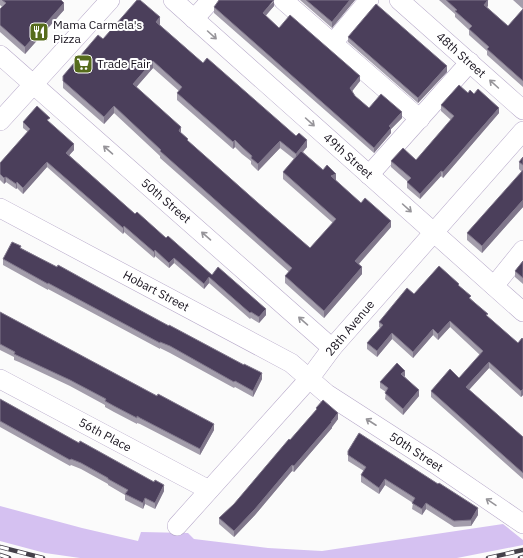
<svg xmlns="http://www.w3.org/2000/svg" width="523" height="558" font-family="'IBM Plex Sans',sans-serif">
	<rect width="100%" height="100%" fill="#fbfbfb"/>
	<!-- green -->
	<path fill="#d5c1f1" d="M0 506 82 528 138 541 141 532 188 533 194 539 268 548 322 551 503 524 523 540V545L457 558H80L45 553 0 541Z"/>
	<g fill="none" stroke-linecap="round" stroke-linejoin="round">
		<defs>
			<g id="minor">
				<path d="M173 0 523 312"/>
				<path d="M283 0 420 119"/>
				<path d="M399 0 523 110"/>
				<path d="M194 19 211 0"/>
				<path d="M333 43 369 0"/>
				<path d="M0 55 332 348"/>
				<path d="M0 121 110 0"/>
				<path d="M369 175 470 62"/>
				<path d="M0 208 291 363 327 394 434 463 523 524"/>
				<path d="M494 286 523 250"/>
				<path d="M0 379 209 490"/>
				<path d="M177 526 309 379 332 348 523 131"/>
			</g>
		</defs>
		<!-- minor casing -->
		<use href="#minor" stroke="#b6a8c9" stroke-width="20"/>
		<!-- minor -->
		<use href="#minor" stroke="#fff" stroke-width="19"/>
		<defs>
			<g id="rail">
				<path d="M0 547 43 558"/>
				<path d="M0 555 9 558"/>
				<path d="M488 558 523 550"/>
				<path d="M520 558 523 557"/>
			</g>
		</defs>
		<!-- rail casing -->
		<use href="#rail" stroke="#444049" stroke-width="4.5"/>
		<!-- rail -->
		<use href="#rail" stroke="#fff" stroke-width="3" stroke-dasharray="9" stroke-linecap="butt"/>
	</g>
	<!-- wall -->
	<g fill="#a39dab" fill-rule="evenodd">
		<path d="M0 0H62L61 1 64 10 25 54 0 32V9L2 7 0 5Z"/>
		<path d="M300 0H355L332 28Z"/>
		<path d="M439 0H488V6L487 7 508 26 523 9V87L487 55V51L469 35V30L455 17V14Z"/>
		<path d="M513 0H523V9Z"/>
		<path d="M274 6 265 16 279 28 360 81 352 91 355 96 369 108 402 118 391 129V133L374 153 214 13V7Z"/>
		<path d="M160 24V25L203 63 307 147 303 152 361 203 391 227 359 264 362 274 324 318 285 283V276L289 272 160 158V156L114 113 104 124 63 88V76L103 39ZM153 68 179 91 177 93V100L233 149 235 147 242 154 251 161V164L258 171 280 148 294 159 283 172V179L333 223 310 248 188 141 181 133 136 87Z"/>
		<path d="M348 37 447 72 418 103 348 42Z"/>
		<path d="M468 93 499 113 443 178 441 176 420 199 407 188V182H408L391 167V161L416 160 451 120 441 111V105Z"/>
		<path d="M23 122 50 123 74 150 69 155 135 214 212 275 266 315 259 323 251 318 250 319 209 283 204 289 174 263 169 268 155 256 154 258 124 232 123 234 47 167 23 194 17 188 16 189 6 182 4 184 0 180V163L28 132 23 128Z"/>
		<path d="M523 157V207L482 253 467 240V233L522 172 519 169V162Z"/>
		<path d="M21 248 262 379 253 397 235 387 234 388 170 353 160 348V349L48 289V290L3 265V259Z"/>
		<path d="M523 261V284L515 277V271Z"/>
		<path d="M459 286 488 317 518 343 523 339V395L521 397 489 368 469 390 523 437V479L431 397V391L459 378 480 355 450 327 438 340 433 335 413 358 392 339 377 357 367 349V343L380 328 379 327V322L414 294Z"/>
		<path d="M0 312 214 430 200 455 140 424 137 423V424L114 412 105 407V405L70 386 19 362 14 360V357L0 350Z"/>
		<path d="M405 377 419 396 403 415 385 399 386 392 380 388V382Z"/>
		<path d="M0 399 164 491 155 509 145 504 143 509 125 500V495L108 485V484L81 469 71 465 70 466 0 427Z"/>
		<path d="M316 408 338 419 332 427V428L294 472 292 471 255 515 234 537 219 524V518L234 504 290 440 316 411Z"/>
		<path d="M348 451 478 515 471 526 454 527 426 509 422 515 412 509 413 503 385 485 379 494 361 482V475L364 471 348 461Z"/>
	</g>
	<!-- shaded-wall -->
	<g fill="#80778b">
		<path d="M350 0H355L332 28V22Z"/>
		<path d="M488 0V6L484 10V5Z"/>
		<path d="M274 1V6L263 19V13Z"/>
		<path d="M64 3V10L25 54V47Z"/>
		<path d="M160 17V24L156 29V22Z"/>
		<path d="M153 61V68L133 91V84Z"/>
		<path d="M447 66V72L418 103V98Z"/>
		<path d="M360 76V81L350 94V88Z"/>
		<path d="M114 106V113L104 124V117Z"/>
		<path d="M499 108V113L443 178V172Z"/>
		<path d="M402 112V118L391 129V133L374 153V148L389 126Z"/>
		<path d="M181 127V134L179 131Z"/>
		<path d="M235 140V147L233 149V142Z"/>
		<path d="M307 140V147L296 160V154Z"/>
		<path d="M280 141V148L258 171V164Z"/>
		<path d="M74 144V150L66 159V153Z"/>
		<path d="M47 162V167L23 194V188Z"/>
		<path d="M441 171V176L420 199V194Z"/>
		<path d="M336 174V181L331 183V176Z"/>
		<path d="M6 177V182L4 184V178Z"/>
		<path d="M17 182V188L16 189V184Z"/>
		<path d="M523 200V207L482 253V246Z"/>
		<path d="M391 221V227L355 268V261Z"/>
		<path d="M124 226V232L123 234V228Z"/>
		<path d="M155 250V256L154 258V252Z"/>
		<path d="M174 258V263L169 268V263Z"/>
		<path d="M362 267V274L324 318V311Z"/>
		<path d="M209 277V283L204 289V284Z"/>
		<path d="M266 309V315L259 323V317Z"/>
		<path d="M450 321V327L438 340V334Z"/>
		<path d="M433 329V335L413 358V352Z"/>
		<path d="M392 333V339L377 357V351Z"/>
		<path d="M489 362V368L466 393V387Z"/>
		<path d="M405 371V377L401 374Z"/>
		<path d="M262 373V379L253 397V391Z"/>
		<path d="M523 389V395L521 397V391Z"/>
		<path d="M419 390V396L403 415V409Z"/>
		<path d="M338 413V419L332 427V428L294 472V466Z"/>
		<path d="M214 424V430L200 455V449Z"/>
		<path d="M292 465V471L255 515 234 537V531Z"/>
		<path d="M385 479V485L379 494V488Z"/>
		<path d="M164 485V491L155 509V503Z"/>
		<path d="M145 498V504L143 509V503Z"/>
		<path d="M426 503V509L422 515V509Z"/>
		<path d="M478 508V515L471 526V520Z"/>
	</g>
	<!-- building -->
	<g fill="#4b3f5b" stroke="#80778b">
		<path d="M2 0H61L64 3 25 47 0 25V9L6 3Z"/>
		<path d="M137 0H140L160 17 156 22 203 63 207 58 296 136 299 133 307 140 296 154 280 141 258 164 251 158 252 156 242 147 235 140 233 142 177 93 182 87 153 61 133 84 181 127 179 131 188 139 187 140 258 203 310 248 336 219 283 172 301 151 323 170 327 165 336 174 331 176 361 203 365 198 391 221 355 261 362 267 324 311 285 276 292 268 160 151 161 150 114 106 104 117 63 81V76L98 35 103 39Z"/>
		<path d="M219 0H274L263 13 279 28 290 15 360 76 350 88 355 96 369 108 381 94 402 112 389 126 391 128 374 148 214 7Z"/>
		<path d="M306 0H350L332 22Z"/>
		<path d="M446 0H488L484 5 508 26 523 9V81L487 49 489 47 469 29 472 26 455 11 457 10Z"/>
		<path d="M376 4 447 66 418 98 348 37Z"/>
		<path d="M459 85 468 93 470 90 474 94 478 89 499 108 443 172 441 171 420 194 407 182 411 178 391 161 403 148 416 160 454 116 441 105Z"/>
		<path d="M37 106 50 118 47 120 74 144 66 153 135 214 137 212 166 238 168 236 212 275 218 267 266 309 259 317 251 312 250 313 209 277 204 284 174 258 169 263 155 250 154 252 124 226 123 228 47 162 23 188 17 182 16 184 6 177 4 178 0 174V163L30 129 23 122Z"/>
		<path d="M523 157V165L519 162Z"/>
		<path d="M523 170V200L482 246 467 233Z"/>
		<path d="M12 242 21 246 20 248 57 267 58 265 132 306 169 326V325L244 365V364L262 373 253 391 235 381 234 382 170 346 160 342V343L48 283V284L3 259Z"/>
		<path d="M523 261V278L515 271Z"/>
		<path d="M439 266 459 284 458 285 471 296 469 298 488 314 486 315 518 343 522 338 523 339V389L521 391 489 362 466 387 523 437V473L431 391 450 369 459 378 483 351 450 321 438 334 433 329 413 352 392 333 377 351 367 343 383 325 379 322 407 288 414 294Z"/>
		<path d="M0 312 157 396 158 394 214 424 200 449 140 418 137 416V418L114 406 105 401 106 399 70 380 14 354 15 352 0 344Z"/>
		<path d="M397 363 405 371 401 374 419 390 403 409 385 393 388 388 380 382Z"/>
		<path d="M0 399 79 443 80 441 154 482 155 480 164 485 155 503 145 498 143 503 125 494 128 490 108 479V478L81 463 71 459 70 460 0 421Z"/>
		<path d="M323 400 338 413 331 422H332L294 466 292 465 255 509 234 531 219 518 234 504 289 439 290 440 317 409 316 408Z"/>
		<path d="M359 433 438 484 439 483 478 508 471 520 454 521 426 503 422 509 412 503 415 498 385 479 379 488 361 475 366 467 348 455V451Z"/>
	</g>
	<!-- one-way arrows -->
	<defs><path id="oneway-shaft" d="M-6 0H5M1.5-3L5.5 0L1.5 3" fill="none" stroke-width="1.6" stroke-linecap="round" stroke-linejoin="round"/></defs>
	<g stroke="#969499">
		<use href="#oneway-shaft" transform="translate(212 35) rotate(42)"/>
		<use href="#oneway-shaft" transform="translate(494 84) rotate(-138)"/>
		<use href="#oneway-shaft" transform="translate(310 122) rotate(42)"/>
		<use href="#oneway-shaft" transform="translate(108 150) rotate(-139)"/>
		<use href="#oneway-shaft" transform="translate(407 208) rotate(42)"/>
		<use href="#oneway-shaft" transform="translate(206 236) rotate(-139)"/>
		<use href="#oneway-shaft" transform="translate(303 321) rotate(-139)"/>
		<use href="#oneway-shaft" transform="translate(371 422) rotate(-147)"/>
		<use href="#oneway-shaft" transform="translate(491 502) rotate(-146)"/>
	</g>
	<!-- icons -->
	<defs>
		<symbol id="restaurant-square" viewBox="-11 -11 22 22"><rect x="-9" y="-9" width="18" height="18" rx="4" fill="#566c1c" stroke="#fff"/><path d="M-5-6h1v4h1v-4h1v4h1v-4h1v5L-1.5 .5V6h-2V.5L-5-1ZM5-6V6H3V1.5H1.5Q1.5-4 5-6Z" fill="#fff"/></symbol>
		<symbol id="supermarket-square" viewBox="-11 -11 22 22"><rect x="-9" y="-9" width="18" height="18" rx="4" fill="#566c1c" stroke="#fff"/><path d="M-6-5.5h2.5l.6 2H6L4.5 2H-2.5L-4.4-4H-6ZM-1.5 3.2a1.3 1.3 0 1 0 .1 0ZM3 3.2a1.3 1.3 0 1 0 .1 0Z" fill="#fff"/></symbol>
	</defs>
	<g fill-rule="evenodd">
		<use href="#restaurant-square" x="28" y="21" width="22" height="22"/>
		<use href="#supermarket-square" x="72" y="53" width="22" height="22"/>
	</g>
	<g text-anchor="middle" stroke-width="4" stroke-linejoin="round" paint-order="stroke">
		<!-- poi labels -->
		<g font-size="12" fill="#16111c" stroke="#fff" text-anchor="start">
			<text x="53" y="29">Mama Carmela's<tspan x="53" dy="14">Pizza</tspan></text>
			<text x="97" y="68">Trade Fair</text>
		</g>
		<!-- street labels -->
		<g font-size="12" fill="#16111c" stroke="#fff">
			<text transform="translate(461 55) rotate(42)" y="4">48th Street</text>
			<text transform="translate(348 156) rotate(42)" y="4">49th Street</text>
			<text transform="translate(166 201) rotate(41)" y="4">50th Street</text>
			<text transform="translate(156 291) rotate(28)" y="4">Hobart Street</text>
			<text transform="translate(350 328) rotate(-50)" y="4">28th Avenue</text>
			<text transform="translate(105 435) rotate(28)" y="4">56th Place</text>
			<text transform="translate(416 452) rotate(33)" y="4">50th Street</text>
		</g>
	</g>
</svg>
